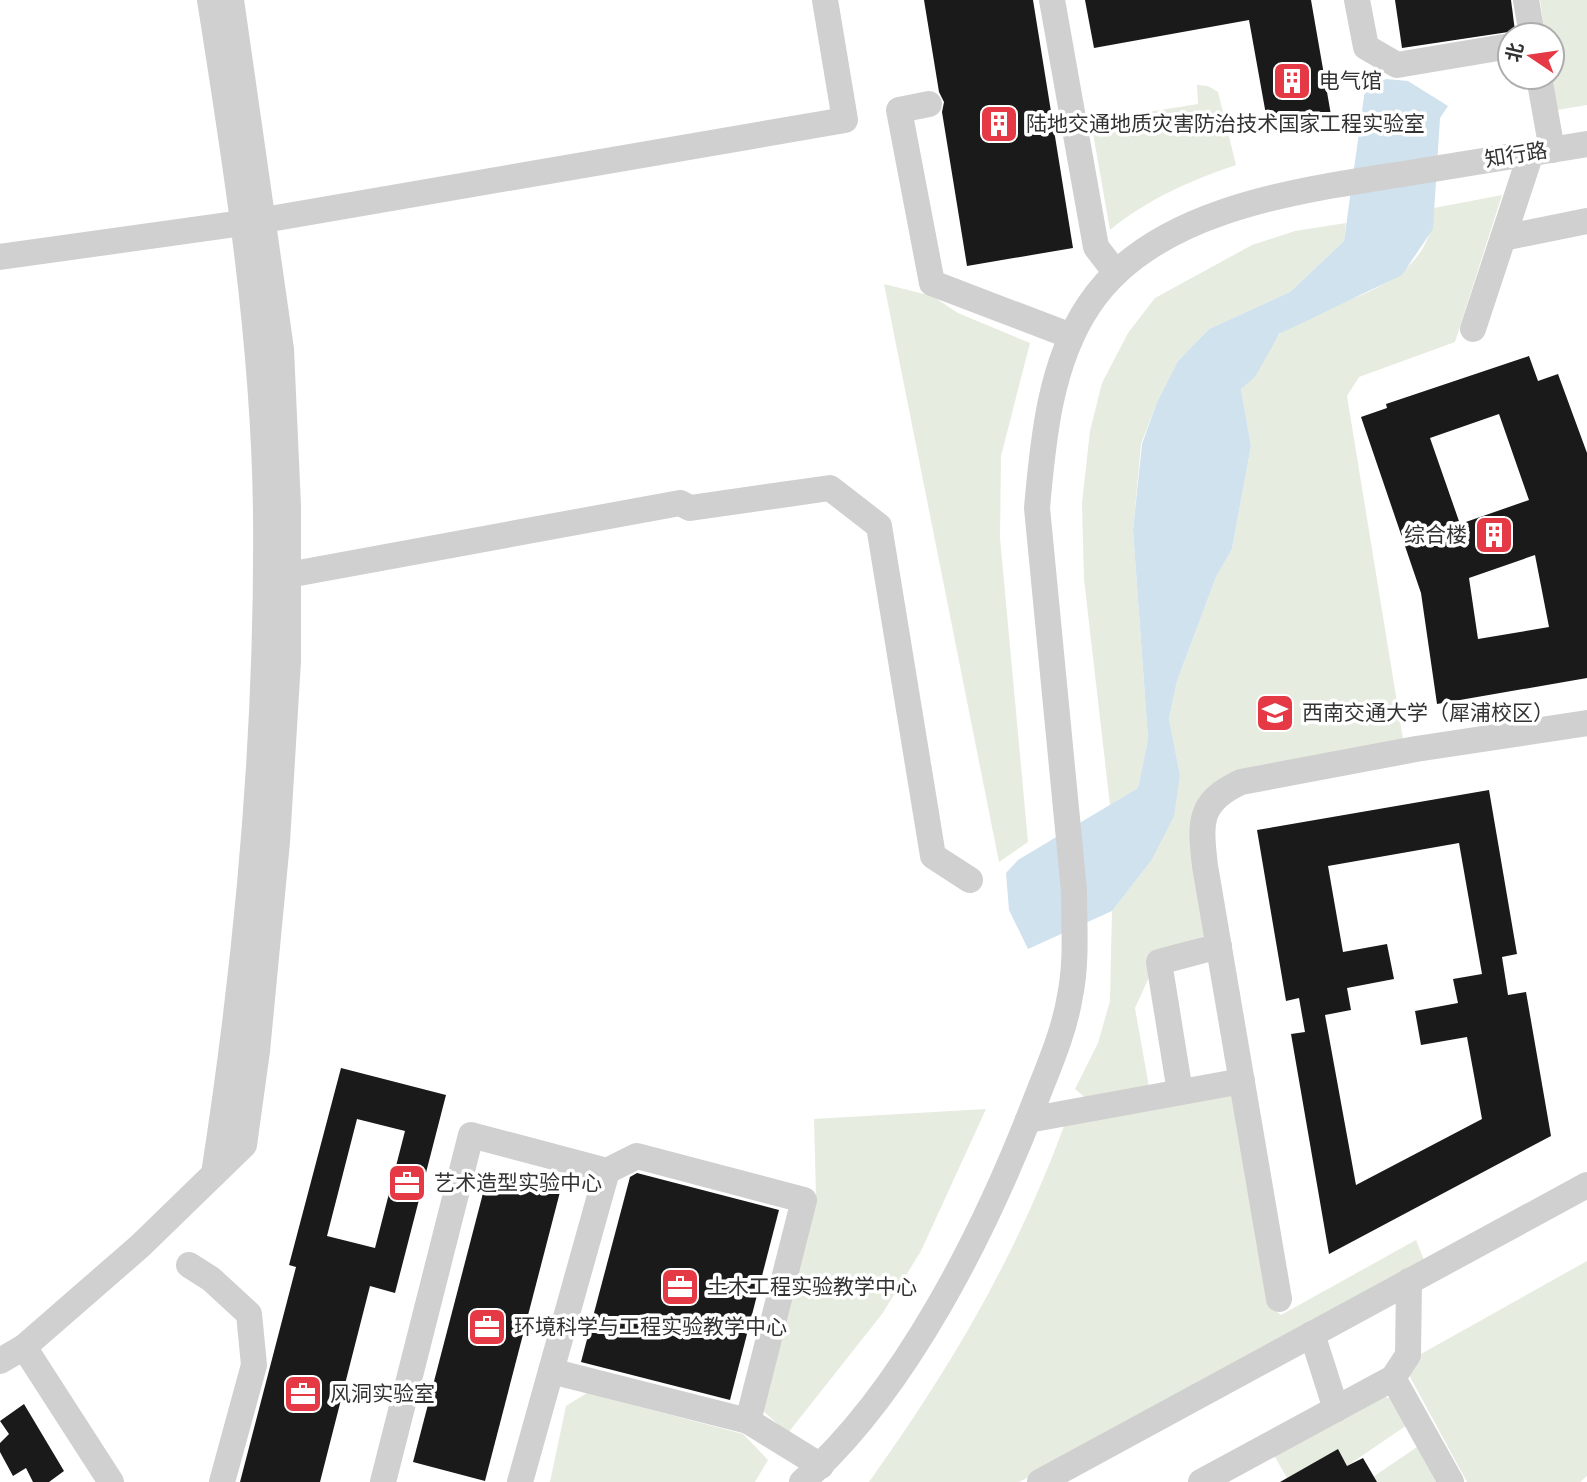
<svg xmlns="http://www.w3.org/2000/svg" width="1587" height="1482" font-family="Ubuntu,'Noto Sans SC',sans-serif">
	<rect width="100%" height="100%" fill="#fff"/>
	<!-- green -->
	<g fill="#e6ecdf">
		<path d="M1540 0H1587V105L1557 110 1552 77V35H1545Z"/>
		<path d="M1197 85 1208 86 1218 92 1236 165C1189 181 1148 199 1110 230L1093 133 1104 119 1198 104Z"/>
		<path d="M1502 195 1455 342 1359 377 1347 396 1403 739 1205 791V936L1162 949 1135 1008 1149 1087 1089 1101 1075 1089 1098 1043 1110 1001 1112 911 1151 861 1180 775 1169 719 1177 681 1216 577 1232 549 1251 446 1241 389C1259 374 1270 341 1281 333 1335 295 1430 293 1434 208Z"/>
		<path d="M1346 223 1344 241 1290 292 1209 329 1178 361 1157 402 1141 444 1133 530 1148 739 1138 788 1110 805 1084 579 1082 503 1090 431 1102 383 1128 333 1155 298 1252 245 1295 231Z"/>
		<path d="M884 284 932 296 958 313 1030 343 1001 456 1000 538 1028 842 999 862Z"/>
		<path d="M1232 1094 1269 1306 1281 1315 1416 1240 1426 1265 1019 1482H869C951 1367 1015 1259 1064 1126Z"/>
		<path d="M986 1109 921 1251 882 1314 788 1433 763 1411 816 1195 814 1119Z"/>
		<path d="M1587 1261V1476L1580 1482H1467L1403 1364Z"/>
		<path d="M587 1393 743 1434 768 1460 755 1482H550L566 1406Z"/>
		<path d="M1381 1394 1392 1400 1407 1425 1347 1466 1338 1450 1287 1478 1274 1455Z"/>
		<path d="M1417 1447 1436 1482H1376L1373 1477Z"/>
	</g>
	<!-- water -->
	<path fill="#cfe2ee" d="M1386 79 1408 81 1448 106 1440 118 1433 229 1402 275 1279 334 1255 377 1241 389 1251 446 1232 549 1216 577 1177 681 1169 719 1180 775 1174 816 1151 861 1112 911 1028 949 1009 910 1006 873 1018 860 1138 788 1148 739 1133 530 1142 444 1157 402 1178 361 1209 329 1290 292 1344 241 1365 89Z"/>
	<!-- building -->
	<g fill="#1a1a1a" fill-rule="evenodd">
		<path d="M924 0H1033L1073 248 967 266 942 112 944 102 939 92Z"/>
		<path d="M1085 0H1311L1331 115 1268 126 1249 20 1094 48Z"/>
		<path d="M1395 0H1511L1515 31 1402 48Z"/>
		<path d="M1529 356 1538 381 1558 374 1587 453V678L1437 704 1421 593 1361 417 1387 408 1386 404ZM1499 414 1529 500 1460 524 1430 438ZM1535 555 1549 627 1478 639 1469 578Z"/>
		<path d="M1489 790 1517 954 1502 957 1508 995 1526 992 1551 1136 1329 1254 1291 1034 1305 1032 1299 998 1286 1001 1257 830ZM1459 843 1482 974 1453 979 1458 1003 1415 1011 1421 1045 1467 1037 1482 1119 1356 1185 1325 1015 1351 1010 1347 988 1394 979 1387 944 1343 952 1328 866Z"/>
		<path d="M341 1068 446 1095 395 1293 370 1286 320 1482H240L296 1267 289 1265ZM357 1119 405 1131 375 1248 327 1236Z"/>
		<path d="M637 1173 779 1210 730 1400 581 1362 630 1177Z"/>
		<path d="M488 1174 560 1192 485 1481 413 1462Z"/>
		<path d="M24 1404 64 1471 49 1482H33L26 1468 13 1476 0 1452V1443L9 1434 0 1421Z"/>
		<path d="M1338 1449 1347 1466 1363 1458 1377 1482H1280Z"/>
	</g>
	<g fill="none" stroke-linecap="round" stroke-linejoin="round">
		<!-- minor -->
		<g stroke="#d0d0d0" stroke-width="26">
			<path d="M210 0C237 170 264 341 266 513 268 734 248 955 214 1174"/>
			<path d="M1052 0 1096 247 1116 273"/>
			<path d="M1357 0 1366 47 1397 65 1510 46"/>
			<path d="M1526 0 1532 35"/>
			<path d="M1539 77 1552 150"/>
			<path d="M929 104 899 110 932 283 1071 336"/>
			<path d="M1503 238 1587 221"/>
			<path d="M0 257 264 220 845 120 825 0"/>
			<path d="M1473 329 1531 153"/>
			<path d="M288 575 680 503 690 508 830 488 879 526 933 856 970 880"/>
			<path d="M1180 1092 1159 962 1219 946"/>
			<path d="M1028 1120 1242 1081"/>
			<path d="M189 1265 211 1279 249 1314 254 1365 222 1482"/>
			<path d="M1279 1299 1205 866C1200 822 1198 802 1241 782L1416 749 1587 723"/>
			<path d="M1312 1334 1336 1409"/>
			<path d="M24 1347 111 1482"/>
			<path d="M0 1361 24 1347 140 1246 244 1145 257 1051 277 842 288 661V506L281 349 231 0"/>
			<path d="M551 1371 607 1171"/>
			<path d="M1393 1378 1451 1482"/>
			<path d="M383 1482 471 1135 607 1171 637 1156 804 1200 748 1421"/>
			<path d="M520 1482 551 1371 748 1421 821 1466"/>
			<path d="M802 1482C906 1391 986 1229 1035 1102 1048 1068 1064 1033 1070 996 1077 962 1074 926 1074 891L1037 508C1043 439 1050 363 1089 305 1154 207 1303 190 1409 173 1468 163 1528 154 1587 144"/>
			<path d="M1040 1482 1587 1185"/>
			<path d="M1201 1482 1393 1378 1408 1355 1409 1281"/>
		</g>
	</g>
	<!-- icons -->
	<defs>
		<symbol id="building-square" viewBox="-11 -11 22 22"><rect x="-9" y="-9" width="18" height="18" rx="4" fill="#e63946" stroke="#fff"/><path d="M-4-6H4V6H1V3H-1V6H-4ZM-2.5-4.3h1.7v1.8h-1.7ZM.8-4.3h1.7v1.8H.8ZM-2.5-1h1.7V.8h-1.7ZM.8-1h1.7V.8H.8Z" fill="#fff"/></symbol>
		<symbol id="university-square" viewBox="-11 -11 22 22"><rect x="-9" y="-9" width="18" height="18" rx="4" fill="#e63946" stroke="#fff"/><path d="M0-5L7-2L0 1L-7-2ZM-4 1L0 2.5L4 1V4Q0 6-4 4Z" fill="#fff"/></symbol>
		<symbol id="office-square" viewBox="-11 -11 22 22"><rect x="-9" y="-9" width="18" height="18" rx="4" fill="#e63946" stroke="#fff"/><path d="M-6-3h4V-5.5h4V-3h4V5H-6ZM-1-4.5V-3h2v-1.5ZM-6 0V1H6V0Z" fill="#fff"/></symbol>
	</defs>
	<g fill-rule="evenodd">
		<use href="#building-square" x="1270" y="59" width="44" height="44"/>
		<use href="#building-square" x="977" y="102" width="44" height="44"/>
		<use href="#building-square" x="1472" y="513" width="44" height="44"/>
		<use href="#university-square" x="1253" y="691" width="44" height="44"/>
		<use href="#office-square" x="385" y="1161" width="44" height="44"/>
		<use href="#office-square" x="658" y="1265" width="44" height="44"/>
		<use href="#office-square" x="465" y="1305" width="44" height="44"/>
		<use href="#office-square" x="281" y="1372" width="44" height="44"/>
	</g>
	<g text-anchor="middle" stroke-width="7" stroke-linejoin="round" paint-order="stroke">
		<!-- poi labels -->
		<g font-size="21" fill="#333" stroke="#fff" text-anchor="start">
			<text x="1319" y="88">电气馆</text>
			<text x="1026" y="131">陆地交通地质灾害防治技术国家工程实验室</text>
			<text x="1467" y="542" text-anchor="end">综合楼</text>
			<text x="1302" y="720">西南交通大学（犀浦校区）</text>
			<text x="434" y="1190">艺术造型实验中心</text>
			<text x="707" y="1294">土木工程实验教学中心</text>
			<text x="514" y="1334">环境科学与工程实验教学中心</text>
			<text x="330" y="1401">风洞实验室</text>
		</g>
		<!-- street labels -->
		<g font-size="21" fill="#333" stroke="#fff">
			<text transform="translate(1516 155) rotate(-9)" y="7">知行路</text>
		</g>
	</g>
	<!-- north arrow -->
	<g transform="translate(1531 56) rotate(283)"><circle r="33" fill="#ffffff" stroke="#adadad" stroke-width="2"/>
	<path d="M0-5L12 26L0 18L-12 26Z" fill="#e63946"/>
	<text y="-10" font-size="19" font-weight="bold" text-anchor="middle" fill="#333333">北</text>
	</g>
</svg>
